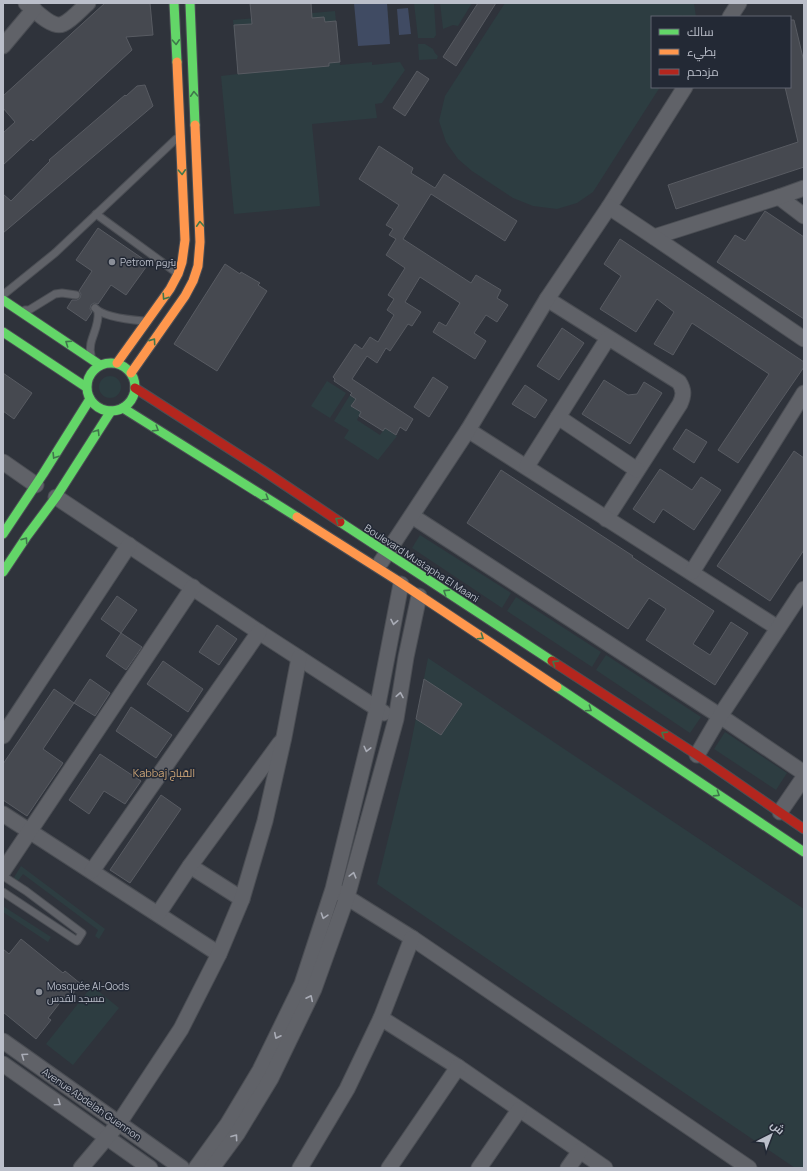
<svg xmlns="http://www.w3.org/2000/svg" width="807" height="1171" font-family="Manrope,Cairo,sans-serif">
	<rect width="100%" height="100%" fill="#2f333b"/>
	<!-- green -->
	<g fill="#2d3d41">
		<path d="M414 3H434L436 35 434 38H418Z"/>
		<path d="M440 3H472L458 26 453 25 443 29Z"/>
		<path d="M505 3H694L696 17H683L682 15V17H652V87H660L593 192 577 203 557 209 533 206 513 198 472 171 458 159 446 142 439 121 445 96Z"/>
		<path d="M335 11 340 65 372 62V65L400 62 405 70 382 103 375 104 377 118 312 124 320 206 234 214 221 76 238 74 233 20Z"/>
		<path d="M418 44H425L433 49 435 53 438 56 437 59 419 60Z"/>
		<circle cx="110" cy="387" r="11"/>
		<path d="M327 381 346 393 330 418 311 406Z"/>
		<path d="M350 395 356 399 351 406 361 412 357 420 380 435 385 428 397 436 378 460 344 438 349 430 334 421Z"/>
		<path d="M420 535 511 593 502 608 412 548Z"/>
		<path d="M516 597 601 652 592 667 507 611Z"/>
		<path d="M606 655 701 717 690 733 596 670Z"/>
		<path d="M428 658 804 909V1168H795L377 884 408 758Z"/>
		<path d="M725 732 787 773 776 790 714 749Z"/>
		<path d="M21 866 105 929 99 939 95 936 98 930 23 874 17 882 13 879Z"/>
		<path d="M3 906 51 937 48 942 3 912Z"/>
		<path d="M92 986 119 1008 73 1065 46 1044Z"/>
	</g>
	<!-- water -->
	<g fill="#404b63">
		<path d="M354 3H387L390 44 358 46Z"/>
		<path d="M408 8 411 34 399 35 397 9Z"/>
	</g>
	<!-- building -->
	<g fill="#464950" stroke="#585b62">
		<path d="M105 3H150L153 35 126 37 132 50 33 141 31 139 3 165V133L15 122 3 108V96Z"/>
		<path d="M250 3H311L312 18 324 17 325 22 336 21 340 62 329 63V66L238 74 234 25 252 24Z"/>
		<path d="M478 3H496L456 66 443 57Z"/>
		<path d="M790 20H794L804 62V167L676 209 668 185 798 142 785 87H790Z"/>
		<path d="M417 71 429 79 405 116 393 108Z"/>
		<path d="M145 85 153 106 3 233V194L11 201 50 161 49 160 125 95 126 96 137 86Z"/>
		<path d="M379 146 413 168 411 173 435 188 444 174 517 221 505 241 431 194 403 239 471 283 476 275 501 290 497 298 508 305 497 322 486 315 474 333 486 341 475 359 433 332 439 322 446 326 460 303 420 277 405 302 421 312 412 326 408 324 390 351 386 348 377 363 367 356 352 379 413 419 406 431 400 427 396 435 385 428 383 431 359 416 361 412 351 406 356 399 350 395 352 393 334 381 335 379 333 377 355 344 362 349 370 337 378 342 394 315 387 310 394 299 388 295 405 268 386 255 396 239 389 235 393 229 386 225 399 205 359 179Z"/>
		<path d="M765 211 804 237V319L717 262 735 235 745 241Z"/>
		<path d="M98 228 149 263 126 295 111 285 98 304 94 303 91 305 90 309 92 312 86 321 67 308 72 300H77L80 298 81 294 79 291 92 271 76 260Z"/>
		<path d="M620 239 804 362V367L738 463 718 450 769 374 692 323 673 355 654 344 674 312 657 299 636 332 600 309 621 276 604 264Z"/>
		<path d="M225 264 240 274 241 272 260 283 258 285 267 291 217 371 174 344Z"/>
		<path d="M562 328 584 343 559 380 537 366Z"/>
		<path d="M3 373 32 393 14 419 3 411Z"/>
		<path d="M433 377 448 387 429 417 414 407Z"/>
		<path d="M604 380 628 395 637 394 644 382 662 393 630 444 582 414Z"/>
		<path d="M525 385 547 400 535 418 512 404Z"/>
		<path d="M686 429 707 442 694 463 673 449Z"/>
		<path d="M794 451 804 458V550L770 601 717 566Z"/>
		<path d="M660 469 692 490 701 477 721 490 694 530 663 509 654 523 633 509Z"/>
		<path d="M501 470 633 556 632 557 714 611 693 644 710 655 731 622 748 633 715 685 646 640 666 609 649 598 628 629 467 523Z"/>
		<path d="M117 596 137 610 121 633 101 619Z"/>
		<path d="M217 625 237 639 219 665 199 652Z"/>
		<path d="M121 633 142 647 126 670 106 656Z"/>
		<path d="M163 661 203 689 188 712 147 684Z"/>
		<path d="M90 679 110 693 95 716 74 703Z"/>
		<path d="M424 679 462 704 441 735 416 719Z"/>
		<path d="M54 689 74 703 43 749 63 763 27 816 3 800V764Z"/>
		<path d="M131 707 172 735 156 758 116 731Z"/>
		<path d="M100 754 141 781 125 804 104 791 89 814 69 800Z"/>
		<path d="M161 795 181 809 130 883 110 870Z"/>
		<path d="M21 939 63 973 65 971 81 984 65 1003 62 1000 48 1018 51 1020 36 1039 3 1012V949L9 954Z"/>
	</g>
	<g fill="none" stroke-linecap="round" stroke-linejoin="round">
		<defs>
			<g id="lane">
				<path d="M96 214 177 273"/>
				<path d="M3 295 55 253 176 139"/>
				<path d="M95 308C103 317 132 320 144 321"/>
				<path d="M25 310H29L55 294 62 293 76 295"/>
				<path d="M91 355C87 340 100 329 98 311"/>
				<path d="M3 876 26 891 82 933 77 941 3 892"/>
			</g>
			<g id="street">
				<path d="M26 3C35 10 52 29 63 24 72 20 81 9 88 3"/>
				<path d="M730 17 739 3"/>
				<path d="M3 46 34 9"/>
				<path d="M779 197 804 216"/>
				<path d="M609 207 685 87"/>
				<path d="M654 237 779 197 804 188"/>
				<path d="M547 299 679 382C684 390 684 395 680 404L606 519"/>
				<path d="M558 417 637 470"/>
				<path d="M468 430 778 628"/>
				<path d="M3 462 36 485"/>
				<path d="M527 466 608 338"/>
				<path d="M56 497 259 632 384 713"/>
				<path d="M412 516 720 716 804 773"/>
				<path d="M381 562 468 430 547 299 609 207 654 237 804 339"/>
				<path d="M692 572 804 393"/>
				<path d="M3 736 129 545"/>
				<path d="M697 755 720 716 804 589"/>
				<path d="M780 812 804 777"/>
				<path d="M3 814 219 954"/>
				<path d="M190 866 242 899"/>
				<path d="M3 871 193 587"/>
				<path d="M92 871 259 632"/>
				<path d="M340 893 412 938 749 1168"/>
				<path d="M158 914 190 866 280 743"/>
				<path d="M381 1018 458 1067 605 1168"/>
				<path d="M3 1041 182 1168"/>
				<path d="M3 1064 150 1168"/>
				<path d="M81 1168 119 1123 181 1029 219 954 242 899 265 821 284 737 299 658"/>
				<path d="M196 1168 227 1125 260 1070 302 984 333 889 377 709 401 584"/>
				<path d="M212 1168 237 1134 271 1078 314 989 347 897 396 719 406 657 419 596"/>
				<path d="M300 1168 347 1089 381 1018 412 938"/>
				<path d="M389 1168 458 1067"/>
				<path d="M479 1168 519 1110"/>
				<path d="M568 1168 580 1151"/>
			</g>
			<g id="fast">
				<path d="M174 3 177 62"/>
				<path d="M190 3 195 125"/>
				<path d="M3 300 100 365"/>
				<path d="M3 332 86 387"/>
				<circle cx="111" cy="387" r="24"/>
				<path d="M123 408 297 517"/>
				<path d="M340 522 552 661"/>
				<path d="M3 534 43 474 90 399"/>
				<path d="M3 572 27 536 56 497 111 411"/>
				<path d="M557 687 804 852"/>
			</g>
			<g id="slow">
				<path d="M117 363 170 289 178 274 182 262 185 240 177 62"/>
				<path d="M131 373 185 296 193 281 198 266 200 242 195 125"/>
				<path d="M297 517 395 579 557 687"/>
			</g>
			<g id="jam">
				<path d="M135 388 264 471 340 522"/>
				<path d="M552 661 697 755 804 829"/>
			</g>
		</defs>
		<!-- lane casing -->
		<use href="#lane" stroke="#4b4e54" stroke-width="9"/>
		<!-- street casing -->
		<use href="#street" stroke="#4b4e54" stroke-width="17"/>
		<!-- fast casing -->
		<use href="#fast" stroke="#4b4e54" stroke-width="11"/>
		<!-- slow casing -->
		<use href="#slow" stroke="#4b4e54" stroke-width="11"/>
		<!-- jam casing -->
		<use href="#jam" stroke="#4b4e54" stroke-width="11"/>
		<!-- lane -->
		<use href="#lane" stroke="#606268" stroke-width="7"/>
		<!-- street -->
		<use href="#street" stroke="#606268" stroke-width="15"/>
		<!-- fast -->
		<use href="#fast" stroke="#63d668" stroke-width="9"/>
		<!-- slow -->
		<use href="#slow" stroke="#ff974d" stroke-width="9"/>
		<!-- jam -->
		<use href="#jam" stroke="#b3261e" stroke-width="9"/>
	</g>
	<!-- one-way arrows -->
	<defs><path id="oneway-chevron" d="M-2-3.5L2.5 0L-2 3.5" fill="none" stroke-width="1.6" stroke-linecap="round" stroke-linejoin="round"/></defs>
	<g stroke="#40774c">
		<use href="#oneway-chevron" transform="translate(176 42) rotate(87)"/>
		<use href="#oneway-chevron" transform="translate(194 94) rotate(-93)"/>
		<use href="#oneway-chevron" transform="translate(182 172) rotate(87)"/>
		<use href="#oneway-chevron" transform="translate(200 224) rotate(-93)"/>
		<use href="#oneway-chevron" transform="translate(165 297) rotate(124)"/>
		<use href="#oneway-chevron" transform="translate(153 341) rotate(-55)"/>
		<use href="#oneway-chevron" transform="translate(68 343) rotate(-146)"/>
		<use href="#oneway-chevron" transform="translate(156 429) rotate(32)"/>
		<use href="#oneway-chevron" transform="translate(97 432) rotate(-58)"/>
		<use href="#oneway-chevron" transform="translate(55 456) rotate(122)"/>
		<use href="#oneway-chevron" transform="translate(266 498) rotate(32)"/>
		<use href="#oneway-chevron" transform="translate(338 520) rotate(-146)"/>
		<use href="#oneway-chevron" transform="translate(25 540) rotate(-55)"/>
		<use href="#oneway-chevron" transform="translate(446 592) rotate(-147)"/>
		<use href="#oneway-chevron" transform="translate(481 637) rotate(34)"/>
		<use href="#oneway-chevron" transform="translate(555 663) rotate(-147)"/>
		<use href="#oneway-chevron" transform="translate(589 709) rotate(34)"/>
		<use href="#oneway-chevron" transform="translate(664 734) rotate(-147)"/>
		<use href="#oneway-chevron" transform="translate(717 794) rotate(33)"/>
	</g>
	<g stroke="#a9acb6">
		<use href="#oneway-chevron" transform="translate(394 622) rotate(101)"/>
		<use href="#oneway-chevron" transform="translate(400 695) rotate(-80)"/>
		<use href="#oneway-chevron" transform="translate(367 749) rotate(104)"/>
		<use href="#oneway-chevron" transform="translate(353 875) rotate(-75)"/>
		<use href="#oneway-chevron" transform="translate(324 916) rotate(108)"/>
		<use href="#oneway-chevron" transform="translate(310 998) rotate(-64)"/>
		<use href="#oneway-chevron" transform="translate(277 1036) rotate(116)"/>
		<use href="#oneway-chevron" transform="translate(24 1056) rotate(-145)"/>
		<use href="#oneway-chevron" transform="translate(58 1103) rotate(35)"/>
		<use href="#oneway-chevron" transform="translate(235 1137) rotate(-54)"/>
	</g>
	<!-- markers -->
	<g fill="#8a8e98" stroke="#232935" stroke-width="1.5">
		<circle cx="112" cy="262" r="4"/>
		<circle cx="39" cy="992" r="4"/>
	</g>
	<g text-anchor="middle" stroke-width="3" stroke-linejoin="round" paint-order="stroke">
		<!-- poi labels -->
		<g font-size="10" fill="#bbbfca" stroke="#232935" text-anchor="start">
			<text x="120" y="266">Petrom بتروم</text>
			<text x="47" y="990">Mosquée Al-Qods<tspan x="47" dy="12">مسجد القدس</tspan></text>
		</g>
		<!-- street labels -->
		<g font-size="10" fill="#bbbfca" stroke="#232935">
			<text transform="translate(422 563) rotate(33)" y="4">Boulevard Mustapha El Maani</text>
			<text transform="translate(92 1104) rotate(35)" y="4">Avenue Abdelah Guennon</text>
		</g>
		<!-- neighbourhood labels -->
		<g font-size="11" fill="#caa376" stroke="#232935">
			<text x="164" y="777">Kabbaj القباج</text>
		</g>
	</g>
	<!-- border -->
	<rect width="807" height="1171" fill="none" stroke="#bbbfca" stroke-width="8"/>
	<!-- legend -->
	<rect x="651" y="16" width="140" height="72" fill="#232935" stroke="#606571"/>
	<rect x="659" y="29" width="20" height="6" fill="#63d668" stroke="#606571"/>
	<text x="687" y="36" font-size="12" fill="#bbbfca">سالك</text>
	<rect x="659" y="49" width="20" height="6" fill="#ff974d" stroke="#606571"/>
	<text x="687" y="56" font-size="12" fill="#bbbfca">بطيء</text>
	<rect x="659" y="69" width="20" height="6" fill="#b3261e" stroke="#606571"/>
	<text x="687" y="76" font-size="12" fill="#bbbfca">مزدحم</text>
	<!-- north arrow -->
	<g transform="translate(771 1135) rotate(42)" stroke="#232935" stroke-width="3" paint-order="stroke">
	<path d="M0-3L7 15L0 10L-7 15Z" fill="#bbbfca"/>
	<text y="-6" font-size="11" font-weight="bold" text-anchor="middle" fill="#bbbfca">ش</text>
	</g>
</svg>
